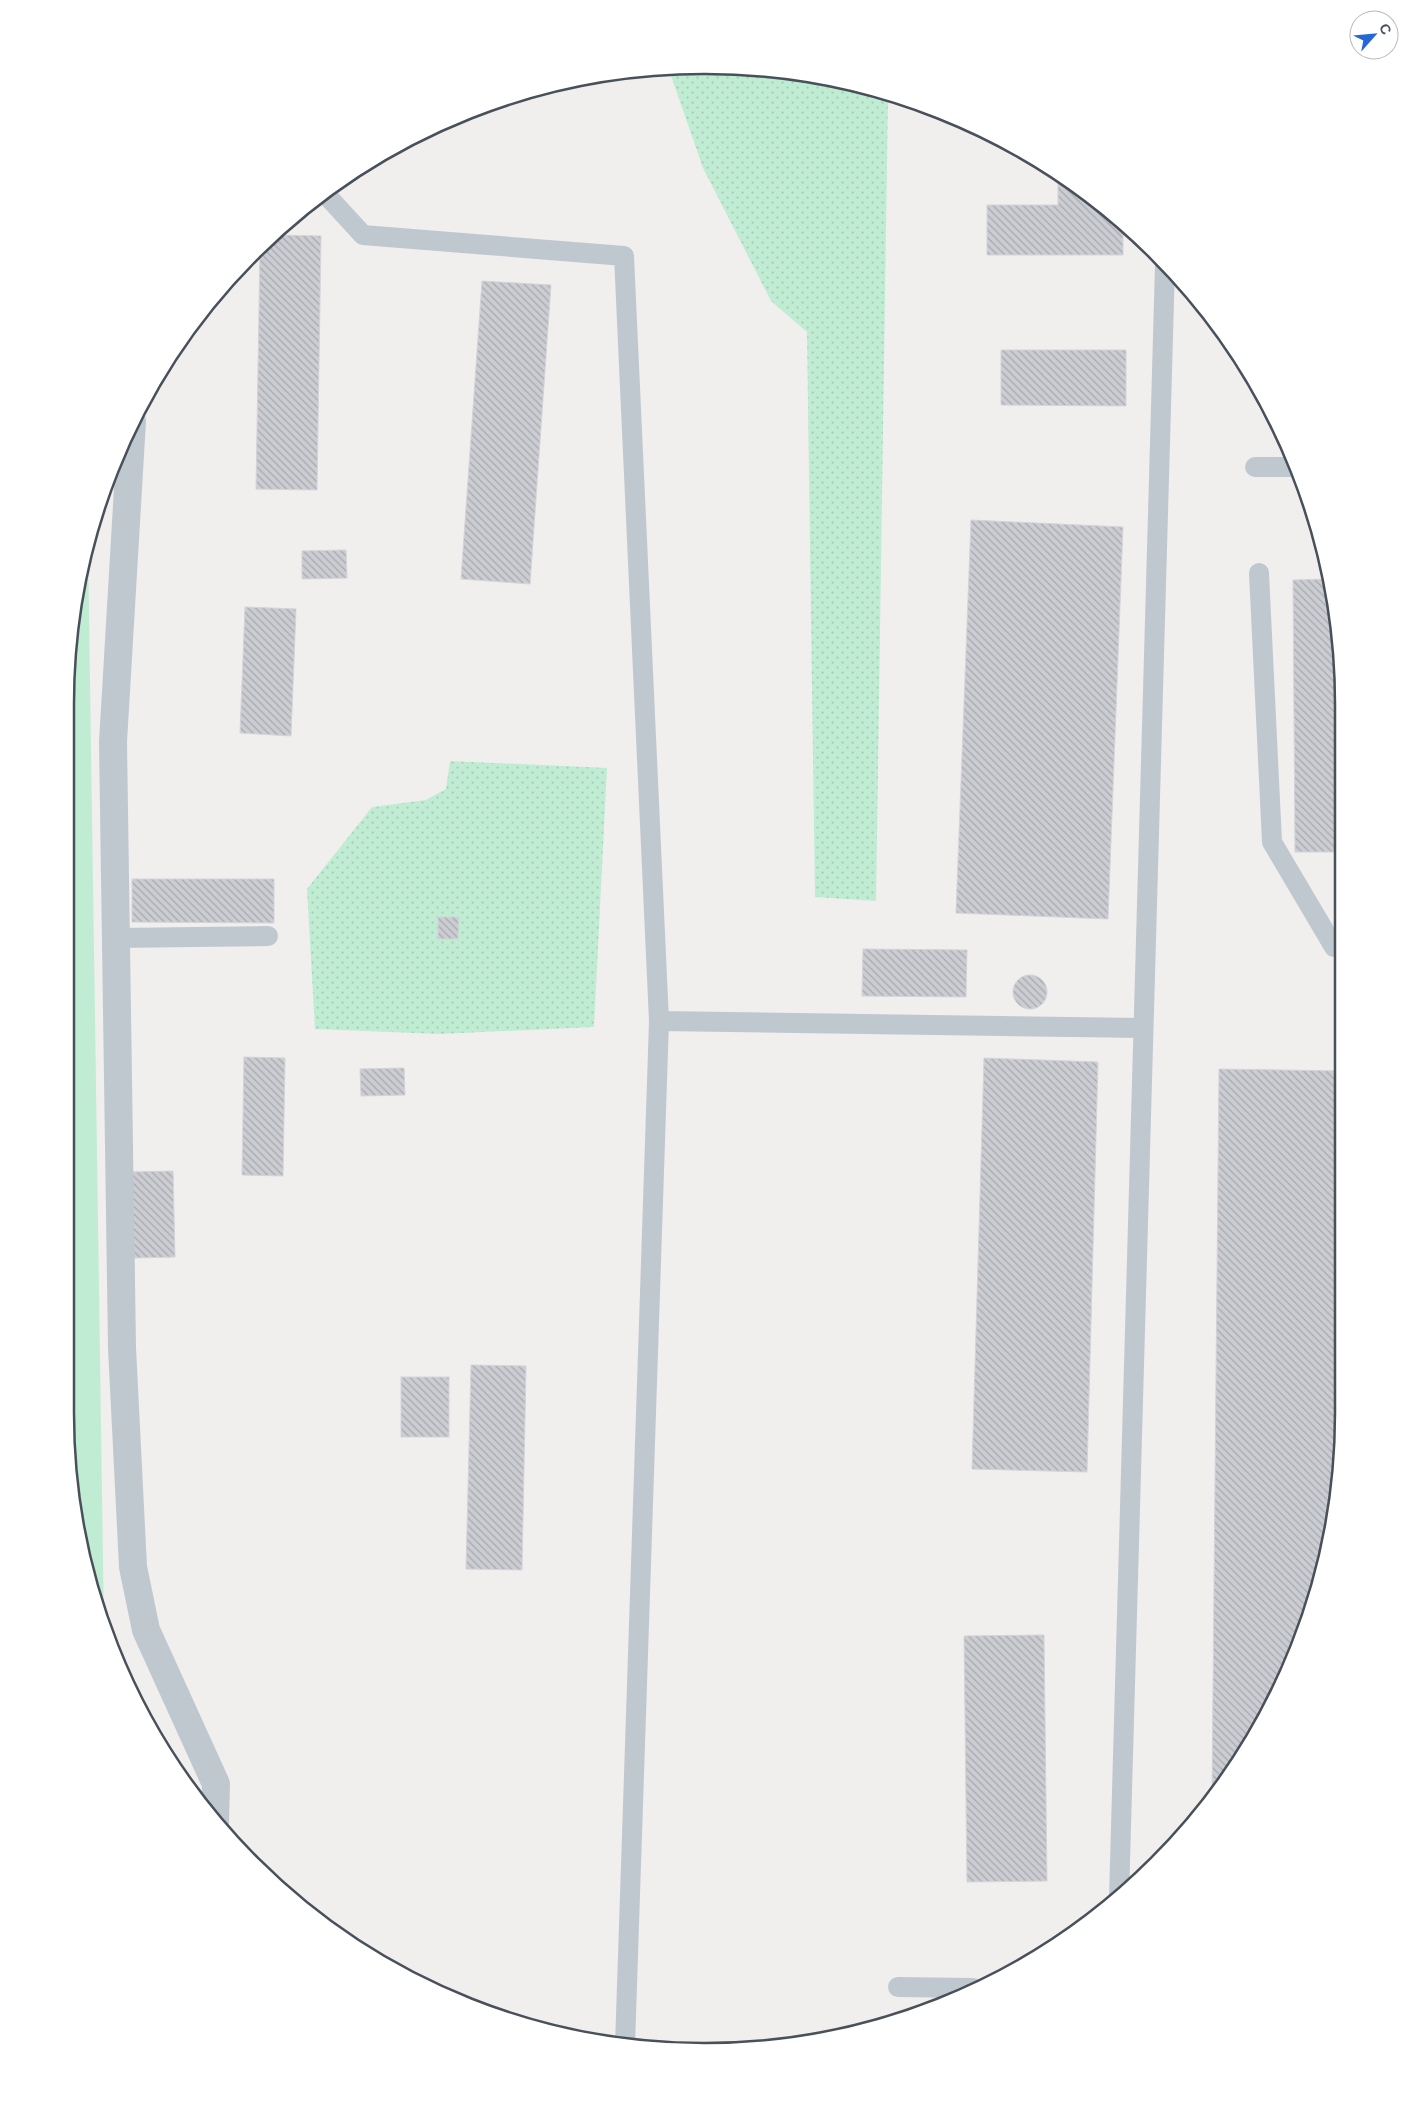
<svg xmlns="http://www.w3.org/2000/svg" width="1409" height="2117" font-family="'Work Sans',sans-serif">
	<defs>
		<pattern id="grass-dots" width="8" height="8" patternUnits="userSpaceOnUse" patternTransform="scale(1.25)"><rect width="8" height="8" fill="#c0ecd3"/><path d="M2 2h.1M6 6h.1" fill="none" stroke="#a6ccb7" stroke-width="1.8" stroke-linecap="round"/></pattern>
		<pattern id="building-back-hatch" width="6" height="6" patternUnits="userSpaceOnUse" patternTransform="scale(1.25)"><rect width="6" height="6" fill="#cccdd3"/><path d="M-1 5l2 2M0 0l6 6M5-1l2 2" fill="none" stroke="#a8a9ae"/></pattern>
	</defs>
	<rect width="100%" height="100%" fill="#f1eeee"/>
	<!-- grass -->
	<g fill="url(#grass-dots)">
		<path d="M668 67 788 71 888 94 876 901 815 897 807 332 771 301 703 168Z"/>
		<path d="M450 761 607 768 594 1027 440 1034 315 1029 307 889 372 807 426 800 446 789Z"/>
	</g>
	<!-- garden -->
	<path fill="#c0ecd3" d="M88 545 104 1629 99 1618 71 1496V621Z"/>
	<!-- building -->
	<g fill="url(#building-back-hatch)" stroke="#d3d4d9">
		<path d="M1058 175 1123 221V255H987V205H1058Z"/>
		<path d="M275 235 321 236 317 490 256 489 260 249Z"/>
		<path d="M482 281 551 285 530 584 461 579Z"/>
		<path d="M1001 350H1126V406L1001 405Z"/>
		<path d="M971 520 1123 527 1108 919 956 913Z"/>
		<path d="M346 550 347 578 302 579V551Z"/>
		<path d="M1329 579 1343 663 1342 852H1295L1293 580Z"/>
		<path d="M245 607 296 609 291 736 240 733Z"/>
		<path d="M132 879H274V923L132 922Z"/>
		<path d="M438 917H459L458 939H438Z"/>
		<path d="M863 949 967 950 966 997 862 996Z"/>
		<circle cx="1030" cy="992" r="17"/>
		<path d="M244 1057 285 1058 283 1176 242 1175Z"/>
		<path d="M984 1058 1098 1062 1087 1472 972 1469Z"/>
		<path d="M404 1068 405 1095 361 1096 360 1069Z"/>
		<path d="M1219 1069 1341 1071 1338 1496 1310 1618 1278 1695 1212 1795Z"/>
		<path d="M173 1171 175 1257 134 1258 132 1172Z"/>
		<path d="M471 1365 526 1366 522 1570 466 1569Z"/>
		<rect x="401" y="1377" width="48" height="60"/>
		<path d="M1044 1635 1047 1881 967 1882 964 1636Z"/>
	</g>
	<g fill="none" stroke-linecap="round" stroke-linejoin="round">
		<!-- lane -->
		<g stroke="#c0c8cf" stroke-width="20">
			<path d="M326 191 330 199 363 235 624 256 659 1021 625 2046"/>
			<path d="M1255 467H1295"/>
			<path d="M1259 573 1272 842 1334 947H1341"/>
			<path d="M116 938 268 936"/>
			<path d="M659 1021 1143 1028"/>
			<path d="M1119 1898 1165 265"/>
			<path d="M898 1987 973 1988"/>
		</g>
		<!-- street -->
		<path stroke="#c0c8cf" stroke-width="28" d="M132 421 113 742 122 1348 133 1567 146 1630 216 1784 215 1823"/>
	</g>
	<!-- crop -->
	<path d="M0 0H1409V2117H0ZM704 74H705A630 630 0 0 1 1335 704V1413A630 630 0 0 1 705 2043H704A630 630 0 0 1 74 1413V704A630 630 0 0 1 704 74Z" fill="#fff" fill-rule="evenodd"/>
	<path fill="none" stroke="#48505a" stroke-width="2.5" d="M704 74H705A630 630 0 0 1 1335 704V1413A630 630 0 0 1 705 2043H704A630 630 0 0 1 74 1413V704A630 630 0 0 1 704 74Z"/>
	<!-- north arrow -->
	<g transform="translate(1374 35) rotate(63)"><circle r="24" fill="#ffffff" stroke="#b6b9bd"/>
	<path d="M0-4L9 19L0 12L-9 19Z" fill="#2567d4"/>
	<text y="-8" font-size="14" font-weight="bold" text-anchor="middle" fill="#48505a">С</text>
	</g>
</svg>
